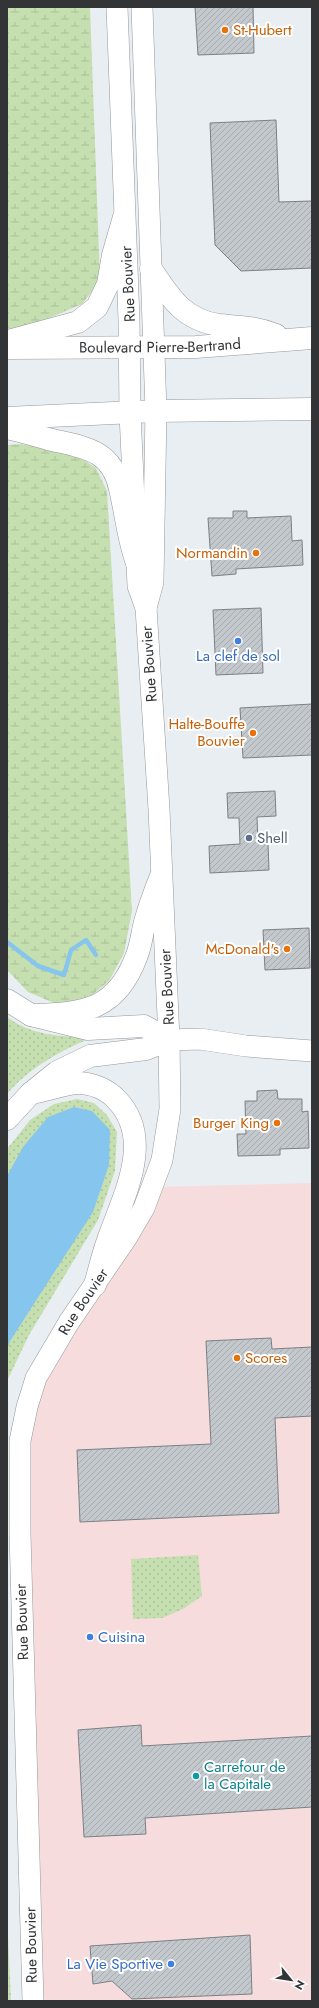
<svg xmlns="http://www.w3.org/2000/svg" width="319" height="2008" font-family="Jost,sans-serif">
	<defs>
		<pattern id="grass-dots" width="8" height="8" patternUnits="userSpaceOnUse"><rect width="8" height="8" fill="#c6dfb0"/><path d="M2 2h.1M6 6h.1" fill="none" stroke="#abc098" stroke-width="1.8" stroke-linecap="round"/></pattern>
		<pattern id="wetland-marsh" width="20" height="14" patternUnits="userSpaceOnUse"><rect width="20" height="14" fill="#c6dfb0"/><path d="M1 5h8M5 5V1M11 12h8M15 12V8" fill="none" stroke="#abc098"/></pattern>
		<pattern id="building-hatch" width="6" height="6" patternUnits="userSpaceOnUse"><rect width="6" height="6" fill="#c3c8cd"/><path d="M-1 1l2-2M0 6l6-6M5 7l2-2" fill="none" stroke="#a8acb1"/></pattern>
	</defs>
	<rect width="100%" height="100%" fill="#e9eef3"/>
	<!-- commercial -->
	<path fill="#f7dcdd" d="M312 1183V2001H30L27 1407 153 1187Z"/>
	<!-- grass -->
	<g fill="url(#grass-dots)">
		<path d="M7 1017C32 1036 61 1036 91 1038 60 1051 29 1068 7 1094Z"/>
		<path d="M77 1099 94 1103 107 1115 117 1132 115 1171 98 1220 29 1335 7 1381V1149L30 1120 54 1104Z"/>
		<path d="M198 1555 202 1596 183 1609 162 1618 133 1619 131 1559Z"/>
		<path d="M7 1914 11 2001H7Z"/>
	</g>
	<!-- wetland -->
	<g fill="url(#wetland-marsh)">
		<path d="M7 7H90L100 281 82 304 26 328 7 329Z"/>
		<path d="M21 444 73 453 96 468 107 491 132 911 124 953 109 981 92 995 71 1004 54 1003 28 992 7 970V445Z"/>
	</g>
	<!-- water -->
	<path fill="#86c5ee" d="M74 1107 92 1111 110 1130 109 1165 93 1212 10 1341 7 1349V1176L23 1147 48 1117Z"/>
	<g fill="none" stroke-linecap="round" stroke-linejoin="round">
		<!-- stream -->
		<path stroke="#86c5ee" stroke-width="4.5" d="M7 942 38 966 64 975 71 950 86 940 96 955"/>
	</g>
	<!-- building -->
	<g fill="url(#building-hatch)" stroke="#7c8085">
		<path d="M195 7H253L254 53 198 55Z"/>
		<path d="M276 120 279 202 312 201V268L241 271 215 245 210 123Z"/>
		<path d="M233 511H247V518L291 516 292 541 302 540 303 565 236 569V574L212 576 208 518H233Z"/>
		<path d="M261 608 263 673 216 675 213 610Z"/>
		<path d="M312 704V755L243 758 240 708Z"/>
		<path d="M275 791 276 816 257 817 258 844H268L269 870 210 873 209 846 240 844 239 818H228L227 793Z"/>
		<path d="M309 928 310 968 265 970 263 930Z"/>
		<path d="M277 1090 278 1099H302V1112L308 1111 309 1148 280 1149V1155L238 1156 237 1134H246L245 1101H257V1091Z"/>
		<path d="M271 1338 272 1349 312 1347V1416L275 1418 279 1513 80 1522 77 1450 211 1444 206 1341Z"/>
		<path d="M141 1725 142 1746 312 1736V1807L145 1818 146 1834 84 1837 78 1730Z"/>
		<path d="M250 1935 252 1994 132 1999 112 1981 93 1984 90 1946Z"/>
	</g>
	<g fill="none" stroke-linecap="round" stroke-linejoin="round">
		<defs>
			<g id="tertiary">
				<path d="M142 7 156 411 153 582 146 608"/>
				<path d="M169 1040 200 1039 246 1046 312 1051"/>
				<path id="s1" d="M33 2001 20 1533V1441L27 1407 36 1378 69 1322 127 1237 144 1208 162 1160 170 1109 169 1040 159 809 146 608 138 586 137 563 130 414 129 320 117 7"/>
			</g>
			<g id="secondary">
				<path d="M151 269C169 296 183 320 219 325 241 327 256 327 276 335"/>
				<path d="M8 341 78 322 97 307 108 284 113 255 124 217"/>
				<path id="s2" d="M7 348 196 347 312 338"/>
				<path d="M7 418 156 411 312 409"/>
				<path d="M7 428C21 431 34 435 48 439 81 447 112 448 120 489 126 514 128 539 137 563"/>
			</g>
			<g id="motorway">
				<path d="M7 1000 31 1015 88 1029 144 1026 169 1040"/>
				<path d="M31 1015C85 1014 117 1010 137 955 141 945 142 933 145 922 149 907 155 891 161 876"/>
				<path d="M31 1093C44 1091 64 1084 76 1083 92 1083 107 1089 117 1100 153 1138 126 1191 111 1232 104 1249 100 1267 95 1285"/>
				<path d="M7 1119 31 1093 57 1072 90 1056 146 1049 169 1040"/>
			</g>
		</defs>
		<!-- tertiary casing -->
		<use href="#tertiary" stroke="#93989c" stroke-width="22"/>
		<!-- secondary casing -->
		<use href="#secondary" stroke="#93989c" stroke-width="23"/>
		<!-- motorway casing -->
		<use href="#motorway" stroke="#93989c" stroke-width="23"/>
		<!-- tertiary -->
		<use href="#tertiary" stroke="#fff" stroke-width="21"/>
		<!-- secondary -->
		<use href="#secondary" stroke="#fff" stroke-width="22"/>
		<!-- motorway -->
		<use href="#motorway" stroke="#fff" stroke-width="22"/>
	</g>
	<!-- markers -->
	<g fill="#e8710a" stroke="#fff" stroke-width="1.5">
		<circle cx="225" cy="30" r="4"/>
		<circle cx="256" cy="553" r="4"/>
		<circle cx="253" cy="733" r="4"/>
		<circle cx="287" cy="949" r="4"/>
		<circle cx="277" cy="1123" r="4"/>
		<circle cx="237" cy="1358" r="4"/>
	</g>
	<g fill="#3f7fe0" stroke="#fff" stroke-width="1.5">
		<circle cx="238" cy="641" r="4"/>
		<circle cx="90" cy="1637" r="4"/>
		<circle cx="171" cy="1964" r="4"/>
	</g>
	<circle fill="#5c6f8a" stroke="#fff" stroke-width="1.5" cx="249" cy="838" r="4"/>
	<circle fill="#0f9aa8" stroke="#fff" stroke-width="1.5" cx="196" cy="1776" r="4"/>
	<g text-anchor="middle" stroke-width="4" stroke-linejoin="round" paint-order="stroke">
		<!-- food labels -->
		<g font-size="15" fill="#c56008" stroke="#fff" text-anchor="end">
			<text x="233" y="35" text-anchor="start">St-Hubert</text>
			<text x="248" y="558">Normandin</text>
			<text x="245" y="729">Halte-Bouffe<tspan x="245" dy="17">Bouvier</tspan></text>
			<text x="279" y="954">McDonald's</text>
			<text x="269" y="1128">Burger King</text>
			<text x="245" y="1363" text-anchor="start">Scores</text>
		</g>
		<!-- street labels -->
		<g font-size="15" fill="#323436" stroke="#fff">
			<text transform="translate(128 284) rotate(-93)" y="5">Rue Bouvier</text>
			<text dy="5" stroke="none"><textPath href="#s2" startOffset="153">Boulevard Pierre-Bertrand</textPath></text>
			<text transform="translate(149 664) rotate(-94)" y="5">Rue Bouvier</text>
			<text transform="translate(167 987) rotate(-93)" y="5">Rue Bouvier</text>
			<text dy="5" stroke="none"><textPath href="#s1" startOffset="715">Rue Bouvier</textPath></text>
			<text transform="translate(22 1622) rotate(-92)" y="5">Rue Bouvier</text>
			<text transform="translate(31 1945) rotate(-91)" y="5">Rue Bouvier</text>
		</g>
		<!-- shop labels -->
		<g font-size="15" fill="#366cbe" stroke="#fff">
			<text x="238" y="661">La clef de sol</text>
			<text x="98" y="1642" text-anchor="start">Cuisina</text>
			<text x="163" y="1969" text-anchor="end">La Vie Sportive</text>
		</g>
		<!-- service labels -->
		<g font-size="15" fill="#4e5e75" stroke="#fff" text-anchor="start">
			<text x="257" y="843">Shell</text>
		</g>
		<!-- culture labels -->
		<g font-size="15" fill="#0d838f" stroke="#fff" text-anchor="start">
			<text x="204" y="1772">Carrefour de<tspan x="204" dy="17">la Capitale</tspan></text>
		</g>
	</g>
	<!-- border -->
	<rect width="319" height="2008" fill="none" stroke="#323436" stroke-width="16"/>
	<!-- north arrow -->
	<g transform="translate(291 1980) rotate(120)" stroke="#ffffff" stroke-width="3" paint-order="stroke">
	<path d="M0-3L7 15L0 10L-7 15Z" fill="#323436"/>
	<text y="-6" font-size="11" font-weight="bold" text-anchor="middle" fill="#323436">N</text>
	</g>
</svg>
